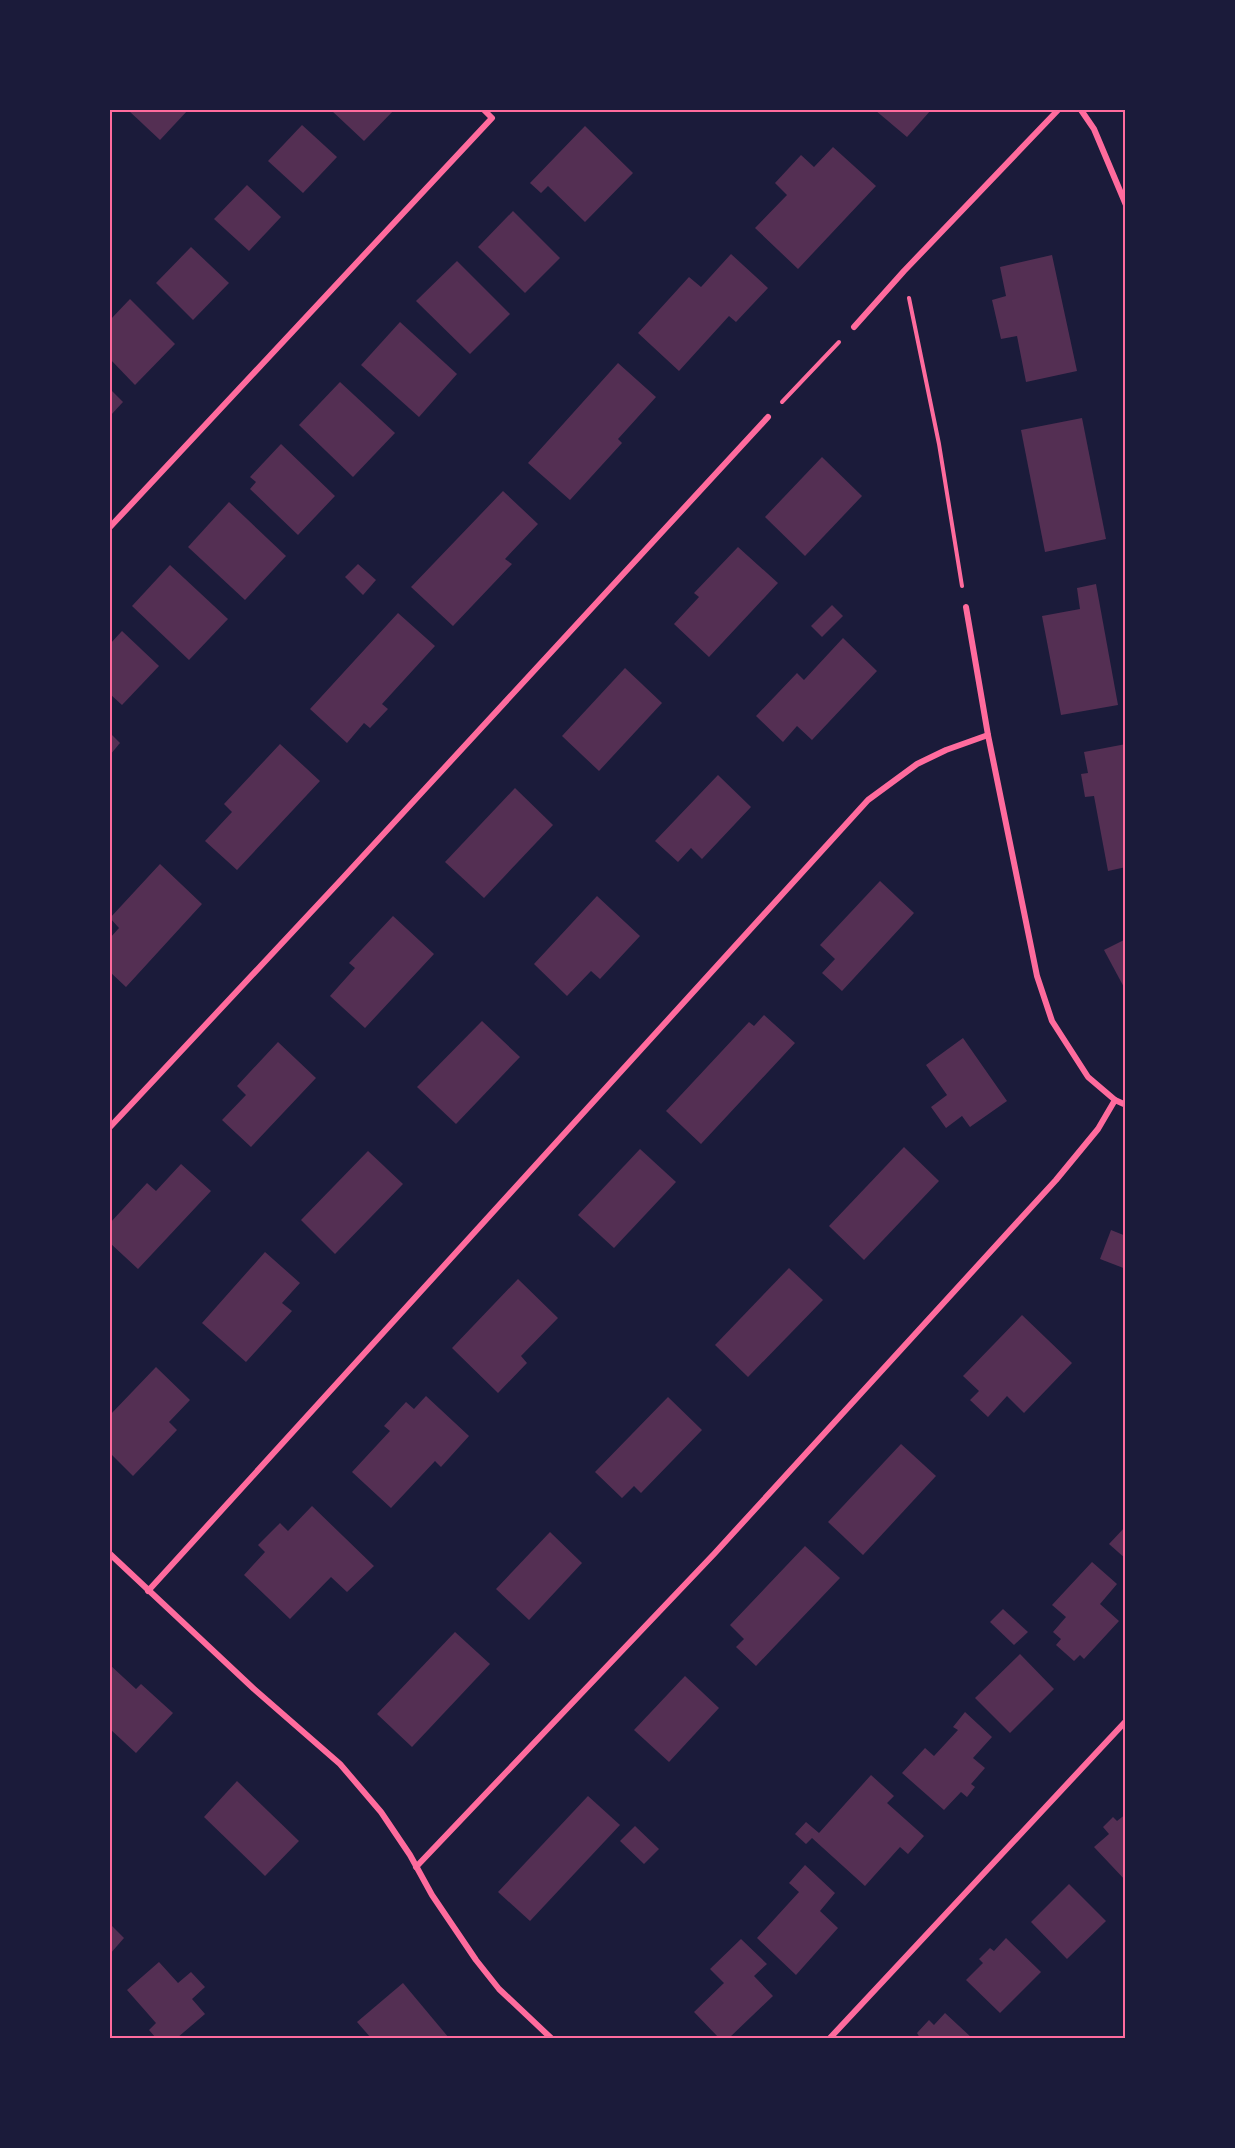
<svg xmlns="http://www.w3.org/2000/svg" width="1235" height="2148" font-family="'Work Sans',sans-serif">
	<rect width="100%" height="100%" fill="#1b1b3a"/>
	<!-- building -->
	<g fill="#542f53">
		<path d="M128 110H188L160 140Z"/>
		<path d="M331 110H394L364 141Z"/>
		<path d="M875 110H931L907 137Z"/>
		<path d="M302 125 337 157 303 193 268 161Z"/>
		<path d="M585 126 633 173 585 222 548 186 541 193 530 183Z"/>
		<path d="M833 147 876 186 798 269 755 228 787 195 775 183 801 155 814 167Z"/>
		<path d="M247 185 281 217 249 251 214 219Z"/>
		<path d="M513 211 560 258 525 293 478 247Z"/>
		<path d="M191 247 229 283 193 320 156 283Z"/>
		<path d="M731 254 768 288 736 322 729 316 679 371 638 333 689 277 701 287Z"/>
		<path d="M1052 255 1077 371 1026 382 1017 336 1001 339 992 300 1006 296 1000 267Z"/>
		<path d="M457 261 510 314 470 354 416 301Z"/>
		<path d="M130 299 175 344 135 385 110 359V320Z"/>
		<path d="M400 322 457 374 419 417 361 365Z"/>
		<path d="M618 363 656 397 618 439 622 443 570 500 528 463Z"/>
		<path d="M340 382 395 433 353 477 299 425Z"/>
		<path d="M110 389 123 402 110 416Z"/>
		<path d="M1082 418 1106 539 1045 552 1021 430Z"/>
		<path d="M281 444 335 496 298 535 250 489 256 482 250 477Z"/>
		<path d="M822 457 862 496 805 556 765 517Z"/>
		<path d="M503 491 538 524 505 559 512 564 453 626 411 587Z"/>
		<path d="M229 502 286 556 245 600 188 547Z"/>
		<path d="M738 547 778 583 709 657 674 624 699 597 694 593Z"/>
		<path d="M358 564 376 580 363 595 345 577Z"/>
		<path d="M170 565 228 619 189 660 132 606Z"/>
		<path d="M1096 584 1118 705 1061 715 1042 616 1080 609 1077 588Z"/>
		<path d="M832 605 843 616 822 637 811 626Z"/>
		<path d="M398 613 435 646 382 704 388 709 370 728 364 723 347 743 310 709Z"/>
		<path d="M122 631 159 666 122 705 110 694V644Z"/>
		<path d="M843 638 877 671 812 740 797 726 783 742 756 716 797 673 804 680Z"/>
		<path d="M625 668 662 703 599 771 562 736Z"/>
		<path d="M110 733 120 743 110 755Z"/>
		<path d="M280 744 320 781 237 870 205 841 232 812 224 804Z"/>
		<path d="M1126 744V867L1108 871 1094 796 1085 797 1081 774 1088 773 1084 752Z"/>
		<path d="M718 775 751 807 702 859 691 848 678 862 655 841Z"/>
		<path d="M515 788 553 825 484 898 445 862Z"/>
		<path d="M160 864 202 904 126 987 110 972V938L119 928 110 918Z"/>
		<path d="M880 881 914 913 842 991 822 973 835 959 820 945Z"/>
		<path d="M597 896 640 936 600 979 591 971 567 996 534 964Z"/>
		<path d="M393 916 434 954 365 1028 330 996 355 968 349 963Z"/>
		<path d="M1126 939V991L1104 950Z"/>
		<path d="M764 1015 795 1043 701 1144 666 1111 749 1022 754 1026Z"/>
		<path d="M482 1021 520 1057 456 1124 417 1087Z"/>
		<path d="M963 1038 1007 1101 970 1127 962 1116 946 1128 931 1107 947 1095 926 1065Z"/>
		<path d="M278 1042 316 1078 251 1147 222 1120 246 1095 237 1086Z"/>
		<path d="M904 1147 939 1181 864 1260 829 1226Z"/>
		<path d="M640 1149 676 1182 614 1248 578 1215Z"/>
		<path d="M368 1151 403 1184 335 1254 301 1220Z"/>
		<path d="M181 1164 211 1191 138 1269 110 1243V1223L147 1183 156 1191Z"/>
		<path d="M1111 1230 1126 1236V1269L1100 1259Z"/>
		<path d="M265 1252 300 1283 282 1303 292 1311 246 1362 202 1323Z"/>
		<path d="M789 1268 823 1300 748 1377 715 1345Z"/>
		<path d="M518 1279 558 1318 521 1356 527 1363 498 1393 452 1348Z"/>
		<path d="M1022 1315 1072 1363 1024 1413 1007 1396 988 1417 970 1400 979 1391 963 1376Z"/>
		<path d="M156 1367 190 1400 169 1422 177 1430 133 1476 110 1453V1415Z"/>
		<path d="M426 1396 469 1436 441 1467 435 1461 391 1508 352 1472 390 1431 384 1426 406 1402 414 1409Z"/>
		<path d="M668 1397 702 1430 641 1493 634 1486 622 1498 595 1472Z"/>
		<path d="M901 1444 936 1476 863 1555 828 1522Z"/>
		<path d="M312 1506 374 1566 347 1592 331 1577 290 1619 244 1575 265 1552 258 1545 280 1523 288 1531Z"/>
		<path d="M1126 1526V1559L1109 1544Z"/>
		<path d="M550 1532 582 1563 529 1620 496 1589Z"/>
		<path d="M805 1546 840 1578 756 1666 736 1647 744 1639 730 1625Z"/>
		<path d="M1092 1562 1117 1584 1100 1604 1119 1621 1084 1659 1080 1655 1074 1661 1056 1645 1061 1639 1053 1632 1066 1617 1052 1605Z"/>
		<path d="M1003 1609 1028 1632 1014 1645 990 1622Z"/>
		<path d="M455 1632 490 1664 412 1747 377 1714Z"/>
		<path d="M1020 1654 1054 1689 1010 1733 975 1698Z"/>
		<path d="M110 1665 136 1689 141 1684 173 1713 136 1753 110 1729Z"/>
		<path d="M685 1676 719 1708 669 1762 634 1730Z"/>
		<path d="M965 1712 992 1737 973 1758 985 1768 971 1784 975 1787 967 1797 961 1792 944 1810 902 1773 925 1748 934 1756 958 1730 953 1727Z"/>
		<path d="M871 1775 894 1796 887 1803 924 1836 908 1854 900 1847 865 1886 812 1838 806 1844 795 1834 806 1822 819 1833Z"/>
		<path d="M237 1781 299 1841 265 1876 204 1817Z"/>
		<path d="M588 1796 620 1825 530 1921 498 1892Z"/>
		<path d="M1126 1814V1881L1094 1847 1109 1834 1103 1827 1113 1817 1117 1821Z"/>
		<path d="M635 1826 659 1849 644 1864 620 1841Z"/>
		<path d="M805 1865 835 1893 820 1911 838 1928 796 1975 757 1938 799 1892 789 1883Z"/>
		<path d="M1069 1884 1106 1921 1067 1959 1031 1922Z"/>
		<path d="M110 1924 124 1938 110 1954Z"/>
		<path d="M1006 1938 1041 1972 1000 2013 966 1980 983 1963 979 1959 990 1948 994 1951Z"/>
		<path d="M741 1939 767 1964 754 1976 773 1996 729 2038H719L694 2012 724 1983 710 1969Z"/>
		<path d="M159 1962 178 1983 191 1972 205 1987 192 1999 205 2014 177 2038H156L149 2030 156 2023 127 1990Z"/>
		<path d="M403 1983 449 2038H371L357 2022Z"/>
		<path d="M945 2013 972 2038H920L917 2033 929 2020 934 2025Z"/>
	</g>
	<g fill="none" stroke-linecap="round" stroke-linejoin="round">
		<!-- path -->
		<g stroke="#ff6b9d" stroke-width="4">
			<path d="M909 298 939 444 962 586"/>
			<path d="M782 402 839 342"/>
		</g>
		<!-- minor -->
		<g stroke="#ff6b9d" stroke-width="6">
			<path d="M1081 110 1094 129 1126 205"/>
			<path d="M854 327 904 271 1058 110"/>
			<path d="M110 527 492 118 484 110"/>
			<path d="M966 607 988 735 1037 976 1052 1021 1088 1077 1115 1100 1126 1105"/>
			<path d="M110 1127 341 880 768 417"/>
			<path d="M110 1554 254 1689 340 1764 381 1812 410 1855 432 1895 476 1960 499 1989 551 2038"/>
			<path d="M148 1591 868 800 917 764 946 750 988 735"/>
			<path d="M416 1867 714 1554 1056 1180 1098 1129 1115 1100"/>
			<path d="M830 2038 1126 1721"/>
		</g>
	</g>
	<!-- border -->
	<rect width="1235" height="2148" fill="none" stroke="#1b1b3a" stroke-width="222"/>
	<rect x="111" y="111" width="1013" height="1926" fill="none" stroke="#ff6b9d" stroke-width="2"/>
</svg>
